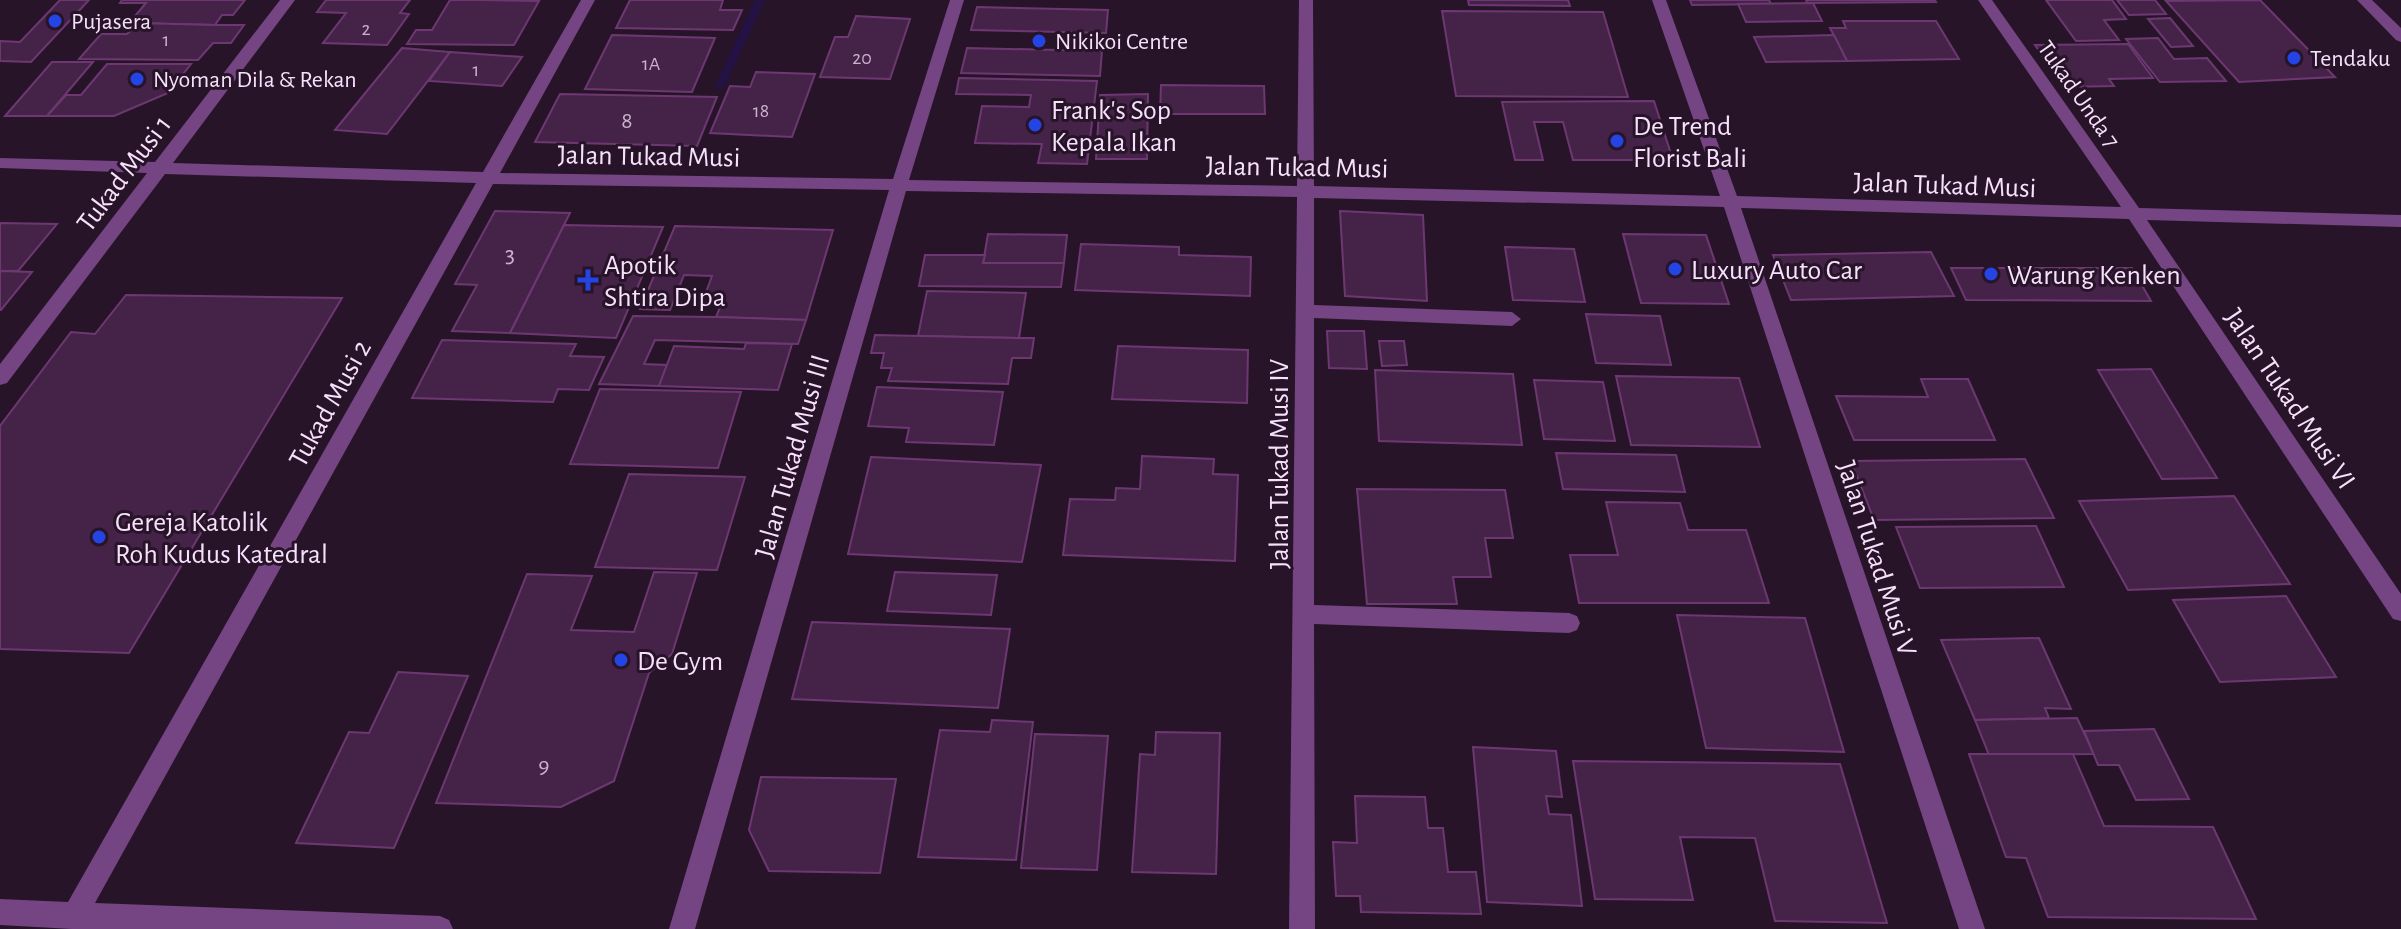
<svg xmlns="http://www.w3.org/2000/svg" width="2401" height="929" font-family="'Alegreya Sans',sans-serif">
	<rect width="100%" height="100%" fill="#271429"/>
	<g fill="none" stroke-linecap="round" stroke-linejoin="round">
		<!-- stream -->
		<path fill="#251244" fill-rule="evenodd" d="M755 0H765L725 86 720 89 716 88 715 86Z"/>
	</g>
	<!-- building -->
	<g fill="#452348" stroke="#6d3871" stroke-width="2">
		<path d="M60 0H89L31 62 0 61V41L20 42Z"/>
		<path d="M122 0H245L233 15H222L215 25 129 23 146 3H120Z"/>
		<path d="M326 0H410L400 13 409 14 387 45 323 43 346 13 317 12Z"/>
		<path d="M450 0H482L539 1 514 45 407 44 416 30H432Z"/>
		<path d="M630 0H723L720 10H742L733 30 616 28Z"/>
		<path d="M1468 0H1568L1570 6 1469 5Z"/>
		<path d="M1690 0H1769L1771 4 1692 5Z"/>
		<path d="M1806 0H1935L1936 2 1807 3Z"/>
		<path d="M2046 0H2112L2126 19 2104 20 2119 40 2076 41Z"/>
		<path d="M2117 0H2155L2166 14 2129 15Z"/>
		<path d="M2260 0 2335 77 2239 82 2166 1Z"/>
		<path d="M1813 3 1822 21 1746 22 1738 4Z"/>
		<path d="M977 7 1108 10 1106 33 971 30Z"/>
		<path d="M1442 11 1603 12 1628 97 1456 96Z"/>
		<path d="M856 16 910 19 890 79 820 77 835 37H848Z"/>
		<path d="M2170 18 2193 46 2171 47 2148 19Z"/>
		<path d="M1843 21H1936L1959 59 1847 61 1830 28H1846Z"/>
		<path d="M139 23 215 25H244L231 43H213L198 60 79 59 101 34H127Z"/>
		<path d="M612 35 715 38 692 92 585 89Z"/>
		<path d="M1834 35 1847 61 1766 62 1754 37Z"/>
		<path d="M2158 38 2174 59 2207 58 2226 81 2160 82 2126 39Z"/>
		<path d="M2128 44 2153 78 2109 79 2114 86 2063 87 2035 45Z"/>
		<path d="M402 48 450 52 387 134 335 130Z"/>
		<path d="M967 48 1102 51 1100 76 961 73Z"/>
		<path d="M450 52 522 57 502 86 429 81Z"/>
		<path d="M52 62H93L47 116H5Z"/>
		<path d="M107 64H191L168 93 114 116H47L66 95H81Z"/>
		<path d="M756 72 815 74 792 137 710 133 730 86 750 87Z"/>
		<path d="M959 78 1097 81 1087 164 1038 163 1042 144 975 143 982 106 1029 107 1031 95 956 94Z"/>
		<path d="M1161 85 1264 86 1265 114H1160Z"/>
		<path d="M560 94 717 97 697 146 535 142Z"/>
		<path d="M1148 94 1147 159H1096L1100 95Z"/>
		<path d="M1654 101 1673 160H1573L1563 122H1534L1543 160H1515L1502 102Z"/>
		<path d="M495 211 570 213 510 333 452 331 477 285 455 284Z"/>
		<path d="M1340 211 1423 215 1427 301 1345 296Z"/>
		<path d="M0 223 57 224 18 271H0Z"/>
		<path d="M564 225 663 227 616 338 510 333Z"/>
		<path d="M675 226 833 230 806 320 716 317 725 295H705L712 276 684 275 670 310 640 309Z"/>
		<path d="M988 234 1067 235 1064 263H983Z"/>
		<path d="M1623 234 1706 235 1729 304 1641 303Z"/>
		<path d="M1081 244 1179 247V255L1251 257 1250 296 1075 290Z"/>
		<path d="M1505 247 1574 249 1585 302 1513 300Z"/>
		<path d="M1931 252 1954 296 1791 300 1773 255Z"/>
		<path d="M925 255H985L983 263H1064L1061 287 919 286Z"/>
		<path d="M1951 268H2132L2151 301 1966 300Z"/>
		<path d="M0 271 32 272 1 310H0Z"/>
		<path d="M927 291 1026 293 1019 338 918 336Z"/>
		<path d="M126 295 342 298 129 653 0 649V426L71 332 95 334Z"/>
		<path d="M1586 314 1660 316 1671 365 1596 363Z"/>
		<path d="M633 316 716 317 806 320 798 344 655 340 644 364 667 365 659 386 599 384Z"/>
		<path d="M1327 331H1364L1367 369 1329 368Z"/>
		<path d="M875 335 1019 338H1034L1031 358H1012L1008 384 888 381 892 368H881L884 353H871Z"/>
		<path d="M442 340 576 344 570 356 604 357 589 390 558 389 553 402 412 398Z"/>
		<path d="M1379 341H1404L1407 365 1382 366Z"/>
		<path d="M746 343 792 344 778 390 659 386 674 346 744 349Z"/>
		<path d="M1118 346 1248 350 1247 403 1112 399Z"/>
		<path d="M2151 369 2217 478 2162 479 2098 370Z"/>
		<path d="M1375 370 1513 374 1522 445 1379 441Z"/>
		<path d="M1616 376 1739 378 1760 447 1631 445Z"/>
		<path d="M1921 379H1968L1995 440H1854L1836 396 1928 397Z"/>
		<path d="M1534 380 1603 382 1615 441 1544 439Z"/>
		<path d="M877 387 1003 392 994 445 906 442 909 428 868 426Z"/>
		<path d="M600 389 741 392 718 468 570 464Z"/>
		<path d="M1556 453 1676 455 1685 492 1563 489Z"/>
		<path d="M1142 456 1214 459 1213 474 1238 475 1235 561 1063 555 1070 499 1115 500 1116 488 1140 489Z"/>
		<path d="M871 457 1041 465 1022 562 848 554Z"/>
		<path d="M2025 459 2054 518 1874 520 1851 461Z"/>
		<path d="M629 474 745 477 717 570 595 567Z"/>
		<path d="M1357 489 1505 490 1513 538H1485L1491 577H1453L1457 604H1367Z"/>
		<path d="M2234 496 2290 584 2128 590 2079 501Z"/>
		<path d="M1606 502 1680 503 1688 530H1746L1769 603H1579L1570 555H1618Z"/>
		<path d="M2036 526 2064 587 1920 588 1896 527Z"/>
		<path d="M654 572 697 573 672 654 649 673 614 781 561 807 436 803 527 574 592 576 571 630 634 632Z"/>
		<path d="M895 572 997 575 991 615 887 611Z"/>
		<path d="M2286 596 2336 677 2220 682 2173 600Z"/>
		<path d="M1677 615 1805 618 1844 752 1706 748Z"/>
		<path d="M812 622 1010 629 998 708 792 699Z"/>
		<path d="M2039 638 2071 709 2045 708 2049 718 1975 720 1941 640Z"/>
		<path d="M398 672 468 676 394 848 296 843 349 732 369 733Z"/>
		<path d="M2077 718 2094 754 1989 755 1975 720Z"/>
		<path d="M992 720 1033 722 1016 860 918 857 940 730 990 732Z"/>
		<path d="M2154 729 2189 799 2136 800 2119 765H2098L2084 731Z"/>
		<path d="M1156 732 1220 733 1216 874 1132 872 1140 754 1155 755Z"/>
		<path d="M1035 734 1108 736 1097 870 1021 868Z"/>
		<path d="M1473 747 1556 751 1562 797 1546 796 1549 814 1571 815 1582 906 1487 902Z"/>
		<path d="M1969 754H2073L2104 826 2213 827 2256 919 2048 917 2026 858 2006 857Z"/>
		<path d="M1573 761 1840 764 1887 923 1775 921 1755 838 1680 837 1693 900 1595 899Z"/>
		<path d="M761 777 896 779 880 873 769 871 749 830Z"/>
		<path d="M1355 796 1425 797 1428 828H1443L1448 872H1476L1481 914 1361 912 1360 896H1336L1333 842 1357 843Z"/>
	</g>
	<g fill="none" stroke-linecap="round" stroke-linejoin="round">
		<!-- minor -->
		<g fill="#744582" fill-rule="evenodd">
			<path d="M280 0H295L173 163 483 172 581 0H595L500 173 893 179 950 0H964L909 180 1297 186 1299 0H1313L1314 186 1720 196 1652 0H1666L1737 196 2121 207 1978 0H1992L2139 208 2401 215V227L2147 220 2401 594V621L2393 619 2129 219 1741 208 1985 929H1959L1724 207 1314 198V305L1512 312 1521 319 1512 326 1314 318V605L1569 613 1577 616 1580 623 1577 630 1569 633 1314 624 1315 929H1289L1297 197 906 191 695 929H669L889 190 493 184 95 903 440 916 449 920 453 929H72L0 925V899L68 902 476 183 165 174 7 383 0 385V364L147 173 0 168V158L155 162Z"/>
			<path d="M2357 0H2372L2401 28V42L2396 40Z"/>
		</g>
	</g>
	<!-- markers -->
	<g fill="#2444e4" stroke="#271429" stroke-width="3">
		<circle cx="55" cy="21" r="8"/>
		<circle cx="1039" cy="41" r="8"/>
		<circle cx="2294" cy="58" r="8"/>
		<circle cx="137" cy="79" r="8"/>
		<circle cx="1035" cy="125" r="8"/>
		<circle cx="1617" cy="141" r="8"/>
		<circle cx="1675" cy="269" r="8"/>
		<circle cx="1991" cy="274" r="8"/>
		<path d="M584 268h8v8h8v8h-8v8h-8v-8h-8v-8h8z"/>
		<circle cx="99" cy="537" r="8"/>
		<circle cx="621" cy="660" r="8"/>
	</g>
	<g text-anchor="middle" stroke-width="6" stroke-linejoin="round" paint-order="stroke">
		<!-- far-number labels -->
		<g font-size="20" fill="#cab1ce">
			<text x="366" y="35">2</text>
			<text x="166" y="46">1</text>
			<text x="862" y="64">20</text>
			<text x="651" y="70">1A</text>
			<text x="476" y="76">1</text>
			<text x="761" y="117">18</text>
		</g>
		<!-- far-poi labels -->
		<g font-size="24" fill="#f7e0fb" stroke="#271429" text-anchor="start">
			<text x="71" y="29">Pujasera</text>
			<text x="1055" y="49">Nikikoi Centre</text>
			<text x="2310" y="66">Tendaku</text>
			<text x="153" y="87">Nyoman Dila &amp; Rekan</text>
		</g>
		<!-- far-street labels -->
		<g font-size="24" fill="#f7e0fb" stroke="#271429">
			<text transform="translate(2079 94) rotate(55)" y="8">Tukad Unda 7</text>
		</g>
		<!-- number labels -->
		<g font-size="24" fill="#cab1ce">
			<text x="627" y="128">8</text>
			<text x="510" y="262">3</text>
			<text x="544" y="773">9</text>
		</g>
		<!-- poi labels -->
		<g font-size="28" fill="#f7e0fb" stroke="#271429" text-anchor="start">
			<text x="1051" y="119">Frank's Sop<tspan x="1051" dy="32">Kepala Ikan</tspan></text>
			<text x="1633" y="135">De Trend<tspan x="1633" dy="32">Florist Bali</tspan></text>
			<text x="604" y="274">Apotik<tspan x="604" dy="32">Shtira Dipa</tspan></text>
			<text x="1691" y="279">Luxury Auto Car</text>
			<text x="2007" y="284">Warung Kenken</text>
			<text x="115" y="531">Gereja Katolik<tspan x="115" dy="32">Roh Kudus Katedral</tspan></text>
			<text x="637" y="670">De Gym</text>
		</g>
		<!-- street labels -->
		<g font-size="28" fill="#f7e0fb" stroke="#271429">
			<text transform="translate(649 155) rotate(1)" y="10">Jalan Tukad Musi</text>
			<text transform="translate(1297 166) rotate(1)" y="10">Jalan Tukad Musi</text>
			<text transform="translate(123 173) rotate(-53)" y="10">Tukad Musi 1</text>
			<text transform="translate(1945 184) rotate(2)" y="10">Jalan Tukad Musi</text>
			<text transform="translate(2291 398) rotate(56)" y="10">Jalan Tukad Musi VI</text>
			<text transform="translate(329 403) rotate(-61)" y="10">Tukad Musi 2</text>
			<text transform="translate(791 456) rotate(-74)" y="10">Jalan Tukad Musi III</text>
			<text transform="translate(1278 464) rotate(-90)" y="10">Jalan Tukad Musi IV</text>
			<text transform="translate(1878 558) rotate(72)" y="10">Jalan Tukad Musi V</text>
		</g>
	</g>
</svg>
